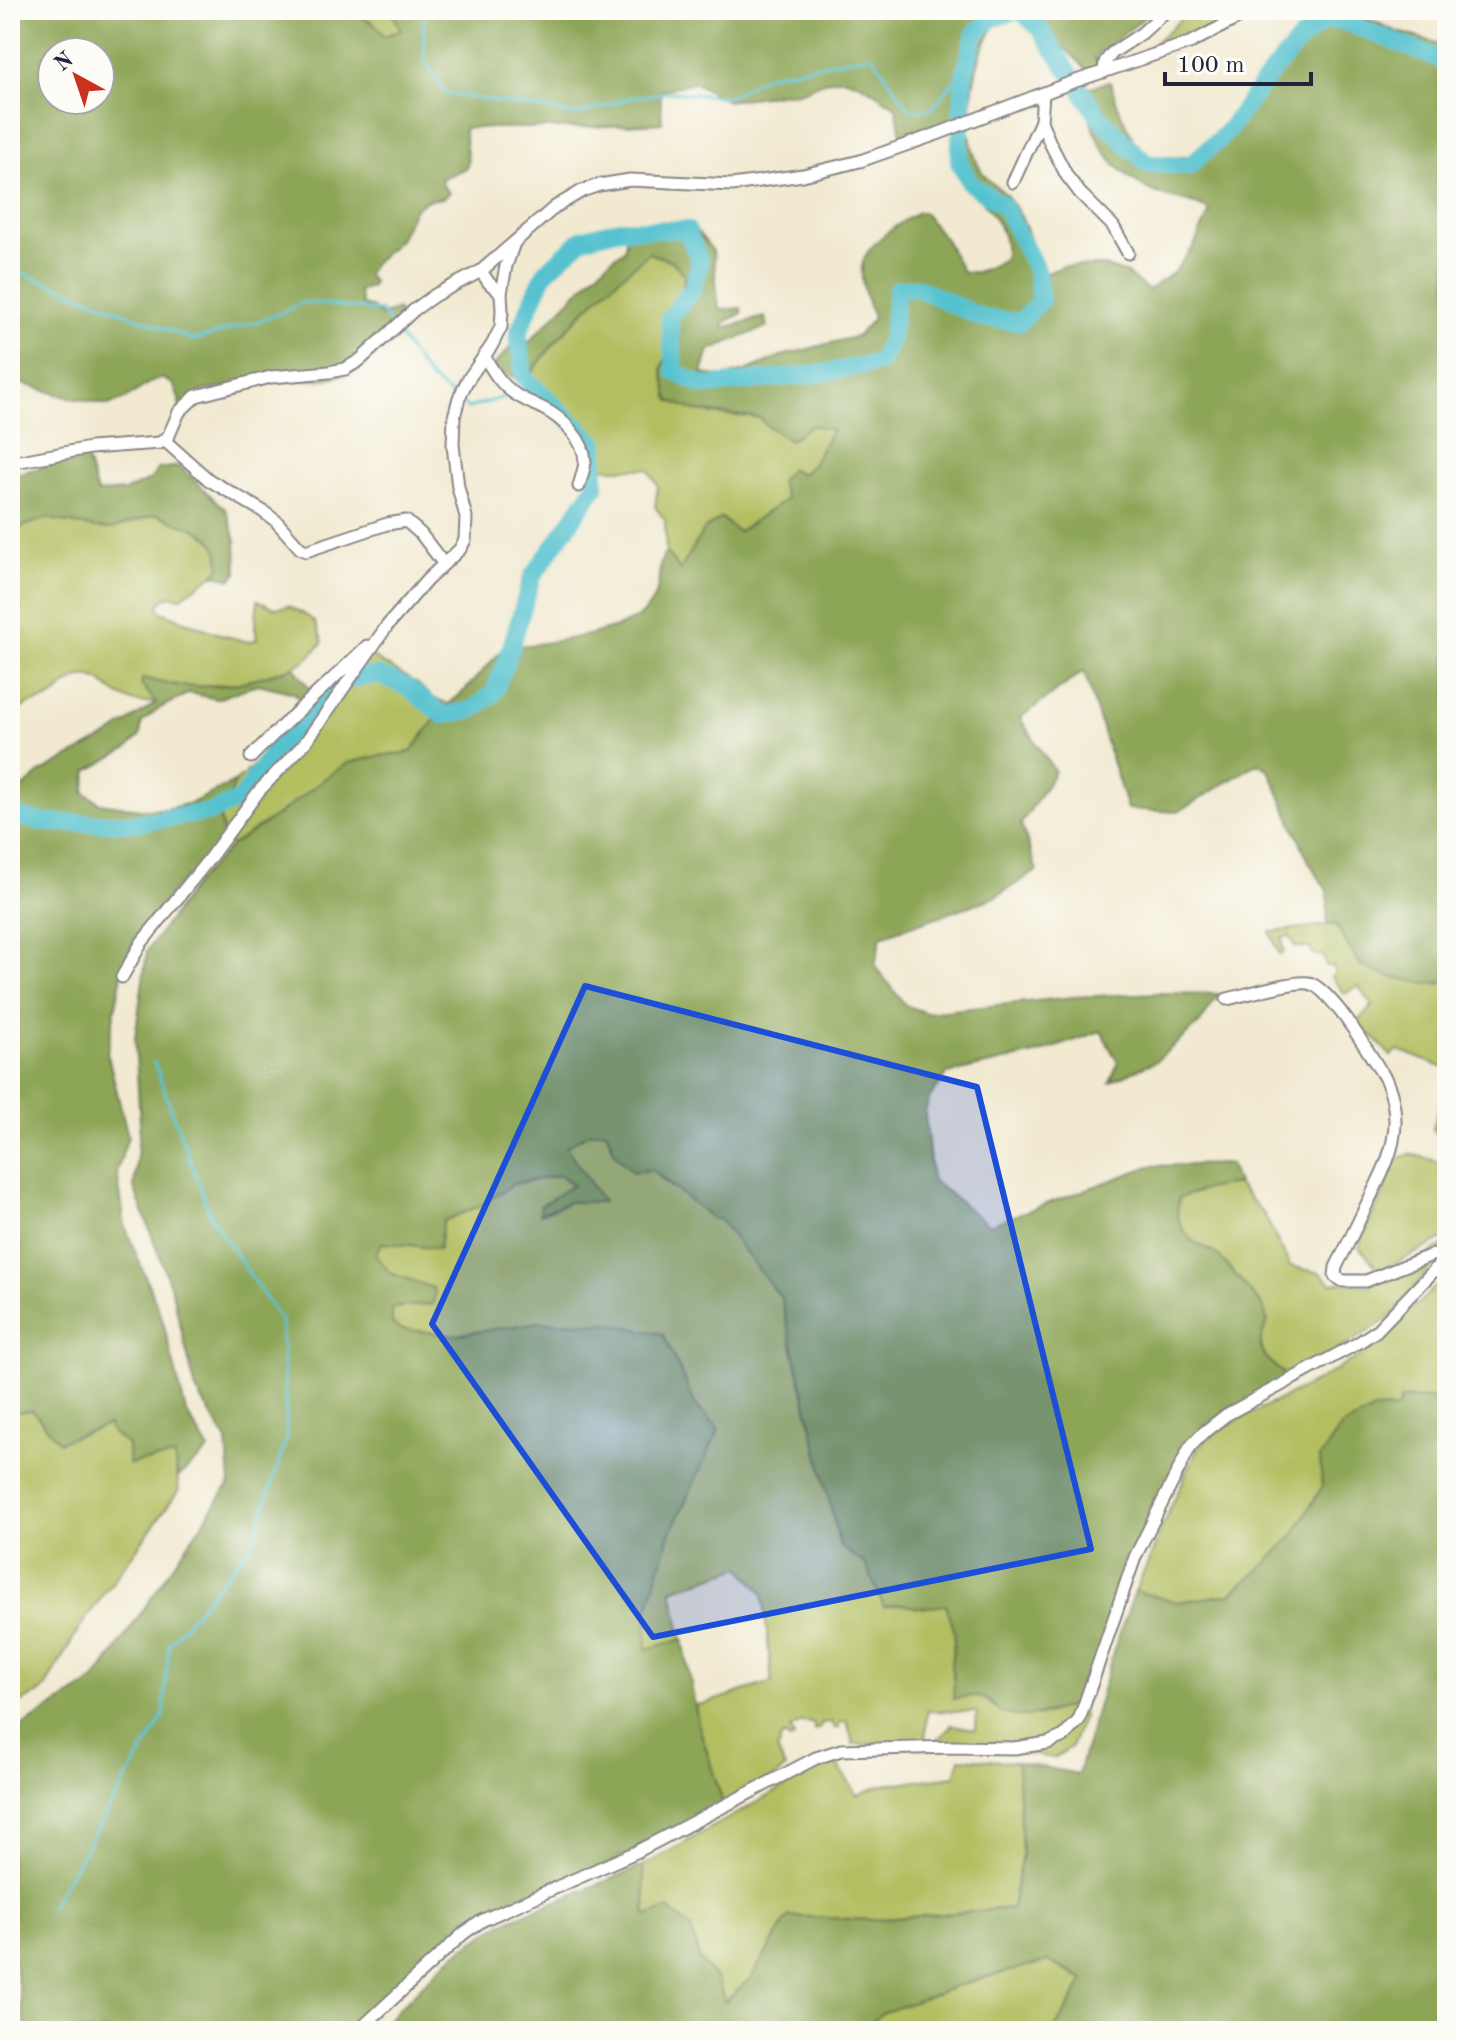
<svg xmlns="http://www.w3.org/2000/svg" width="1457" height="2041" font-family="'Old Standard TT',serif">
	<rect width="100%" height="100%" fill="#fdfcf7"/>
	<filter id="ink" filterUnits="userSpaceOnUse"><feTurbulence type="fractalNoise" baseFrequency=".0125" numOctaves="2"/><feDisplacementMap in="SourceGraphic" scale="16" xChannelSelector="R" yChannelSelector="G"/><feConvolveMatrix kernelMatrix="1 2 1 2 8 2 1 2 1" color-interpolation-filters="sRGB"/></filter>
	<filter id="wash" filterUnits="userSpaceOnUse"><feTurbulence type="fractalNoise" baseFrequency=".006" numOctaves="4" result="noise"/><feDisplacementMap in="SourceGraphic" scale="32" xChannelSelector="R" yChannelSelector="G"/><feGaussianBlur stdDeviation="1.8" result="paint"/><feColorMatrix in="noise" values="0 0 0 0 0 0 0 0 0 0 0 0 0 0 0 0 0 1.4 0 .05"/><feComposite in="paint" operator="in"/></filter>
	<g filter="url(#wash)">
		<rect width="100%" height="100%" fill="#f1e9d0"/>
		<!-- green -->
		<g fill="#b2be60" stroke="#6a704e" stroke-width="2">
			<path d="M353 10H391L402 30 384 36 371 21 358 16Z"/>
			<path d="M1191 10H1243L1208 31 1146 51Z"/>
			<path d="M648 253 672 261 685 275 675 329 662 369 712 414 760 418 766 425H812L832 429 812 465 802 474 786 499 738 532 721 518 704 530 680 571 666 552 665 520 655 507 658 486 648 469H612L600 466 593 441 542 401 526 382C558 332 603 291 648 253Z"/>
			<path d="M157 514C176 524 206 527 217 549 220 554 219 562 220 568L213 575 180 598 171 596 163 599 158 606 161 612 222 635 248 642 257 639 255 626 258 600 275 608 289 606 306 615 315 622 323 642 308 658 294 667 240 683 196 687 160 683 143 679 141 684 156 702C143 704 132 703 120 696 107 689 99 674 82 677 69 679 62 691 51 697 40 703 26 702 17 712 15 704 11 696 10 687 7 661 11 631 21 606L15 600 17 573 10 570V531L47 518 94 528Z"/>
			<path d="M369 655 418 684 433 698 448 704 411 752 379 756 348 763 328 776 279 814 232 845 225 843 220 817 236 781 255 764 266 746 305 705 319 703Z"/>
			<path d="M1335 924 1361 965 1439 984 1447 982V1069L1398 1050 1391 1056 1371 1034 1365 1038 1358 1022 1373 1005 1358 986 1345 994 1331 977 1334 974V967L1326 966 1323 956 1313 954 1311 948 1295 947 1290 936 1282 938 1284 952 1280 955 1270 932Z"/>
			<path d="M1447 1090V1148L1433 1129 1441 1099Z"/>
			<path d="M606 1130 616 1155 652 1170 668 1185 719 1219 781 1298 840 1546 866 1565 884 1606 902 1604 919 1608 946 1604 955 1633 951 1666 954 1682 975 1695 987 1700 1000 1712 1040 1716 1076 1704 1082 1707 1083 1716 1071 1747 1054 1758 958 1744 934 1743C939 1736 946 1734 951 1725L976 1730 977 1712 927 1711 925 1743 853 1744 847 1721 839 1723V1728H834L831 1722 821 1723 820 1728 815 1730 813 1723 803 1722 791 1728 794 1738 790 1740 785 1735 780 1739V1746L777 1749 785 1768 776 1777 724 1807 698 1723 695 1705 703 1704 772 1682 763 1594 741 1567 672 1590 682 1640 647 1650V1612L669 1536 719 1430 695 1404 663 1334 540 1322 455 1335 399 1329 392 1323V1308L433 1304V1288L390 1273 375 1254 381 1243 411 1245 438 1249 443 1221 482 1205 513 1184 561 1175 574 1185 540 1206V1213L569 1202H603L565 1147 588 1133Z"/>
			<path d="M1447 1153V1237L1380 1271 1359 1247 1367 1226 1386 1188 1394 1160 1410 1154 1441 1162Z"/>
			<path d="M1237 1184 1264 1214 1290 1266 1320 1273 1332 1284 1341 1282 1368 1286 1404 1269 1447 1243V1246L1391 1317 1281 1386 1283 1373C1253 1352 1261 1338 1263 1306L1217 1254 1192 1241 1182 1229 1177 1215 1178 1198 1210 1188Z"/>
			<path d="M1447 1276V1398L1402 1399 1397 1409 1374 1410 1320 1458 1322 1487 1293 1535 1270 1560 1230 1594 1177 1602 1135 1591 1151 1556 1162 1526 1198 1448 1221 1428 1315 1382 1365 1353Z"/>
			<path d="M32 1410 108 1425 112 1433 128 1445 129 1464 174 1456 179 1490 80 1627 43 1691 10 1708V1425L15 1413Z"/>
			<path d="M960 1758 1017 1762 1022 1853 1012 1908 872 1920 789 1916 751 1978 725 2002 716 1978 699 1959 691 1927 646 1917 643 1866 834 1759 857 1795 882 1785 955 1776Z"/>
			<path d="M1048 1961 1084 1980 1067 2010 1053 2031H863L881 2013 976 1980Z"/>
		</g>
		<!-- forest -->
		<g fill="#8da556" stroke="#586448" stroke-width="2" fill-rule="evenodd">
			<path d="M10 10H353C363 23 375 18 384 36L401 30 391 10H1015C980 24 972 83 970 117L902 140 896 107C881 97 856 77 838 79 820 80 806 94 787 93L727 101 693 82 660 91 662 123 573 128H464L468 162 466 168 441 179 443 186 449 193 443 198 428 200 415 208 399 240 371 266 367 275 373 281 371 287 359 291 362 305 373 308 381 316 397 309 406 325 356 371 328 379 265 382 202 391 180 410 179 399 173 384 162 378 149 383 125 399 108 405 67 397 10 380ZM52 52H100V100H52Z"/>
			<path d="M1023 10H1154L1094 58 1103 66 1089 72 1069 52 1045 33 1034 17 1027 11Z"/>
			<path d="M1349 10 1395 31 1447 46V982C1429 986 1372 976 1360 963 1350 953 1343 936 1336 924L1327 925 1328 892 1309 862 1269 770 1258 763 1178 812 1127 809 1084 671 1020 718 1055 772 1021 824 1037 871 993 898 881 936 875 966 905 1005 926 1013 1073 997 1160 993 1219 994 1200 1023 1156 1061 1110 1082 1118 1063 1101 1031 1039 1053 947 1074 929 1099 925 1113 932 1180 989 1225 1150 1166 1230 1164 1237 1184 1210 1188 1179 1198 1177 1215 1182 1229 1192 1241 1217 1254 1263 1306 1268 1322C1254 1346 1261 1357 1283 1373L1281 1386 1206 1425 1158 1501 1082 1707 1076 1704C1056 1711 1019 1723 999 1711 996 1709 993 1705 990 1702 978 1693 967 1696 953 1699L954 1682 951 1666 955 1633 946 1605 919 1608 902 1604 884 1607 866 1565 840 1546 781 1298 719 1219H713L652 1170 633 1172 616 1155 606 1131 588 1133 566 1147 603 1202H569L540 1214V1206L573 1185 560 1175 513 1184 482 1205 443 1221 439 1249 411 1245 382 1243 375 1254 390 1273 433 1288 435 1293 433 1304 392 1308V1323L399 1329 455 1335 540 1322 609 1323 663 1334 695 1404 719 1430 669 1536 647 1612V1649L683 1639 698 1723 724 1807 459 1936 393 1991 357 2031H26L14 1961 10 1957V1734L95 1680 230 1483 227 1441 196 1390 172 1291 134 1187 140 1123 135 1038 147 951 198 880 232 845 279 814 328 776 348 763 379 756 411 752 441 711 465 690 505 647C536 645 620 634 643 613 647 610 651 603 654 598 663 584 655 566 666 552L680 570 704 530 721 518 738 532 786 499 780 481 791 469 802 474 812 465 832 430 812 425 789 440 766 425 760 418 695 411 669 400 662 369 675 329 685 275 672 261 649 253C603 291 558 332 525 382L491 368 511 347 522 349 592 277 616 255 624 251 628 231 639 224 692 225 713 251 719 310 741 308 742 313 724 323 723 328 765 317 767 327 709 350 702 374 723 377 748 370 781 356 858 336 873 318C868 301 858 280 863 262 868 243 901 222 918 212H923L945 239 962 271C976 276 993 266 1004 259 1015 216 949 182 954 142L970 135C972 149 976 165 985 176 991 184 1002 189 1008 197 1027 221 1038 252 1030 280L1064 266H1104L1127 274 1148 290 1173 273 1194 246 1210 211C1195 201 1179 201 1162 195 1114 176 1088 140 1086 88L1110 82C1118 110 1129 134 1144 158L1161 160 1202 154 1251 106 1282 54 1309 21 1329 12Z"/>
			<path d="M86 457 97 493 125 491 150 480 158 469 179 466 226 510 236 540 237 573 231 579 213 575 220 568C219 562 220 554 217 549 206 527 176 524 157 514L113 529 94 528 47 518 10 531V475Z"/>
			<path d="M294 667 314 694 305 705 294 693 258 684 217 699 189 693 160 708 142 722 140 736 128 748 88 771 84 792 100 803 140 809H165L192 803 236 781 220 817 225 843 172 891 139 933 124 964 107 1052 128 1136 117 1172 125 1226 162 1318 186 1412 209 1450 178 1477 174 1456 129 1464 128 1445 112 1433 108 1425 59 1442 32 1410 15 1413 10 1425V799L41 772 106 737 156 703 141 684 143 678C174 687 207 689 239 683 257 679 276 672 294 667Z"/>
			<path d="M1447 1398V2031H1053L1067 2010 1084 1980 1048 1961 976 1980 882 2013 863 2031H376L452 1956 502 1923 643 1866 646 1916 669 1909 691 1928 699 1959 716 1978 725 2002 751 1978 789 1916 872 1920 1012 1908 1022 1853 1017 1762 1078 1774 1114 1649 1135 1591 1177 1602 1231 1594 1270 1560 1293 1535 1322 1487 1320 1458 1341 1427 1374 1410 1397 1409 1401 1399Z"/>
		</g>
		<g fill="none" stroke-linecap="round" stroke-linejoin="round">
			<!-- stream -->
			<g stroke="#56c2cf" stroke-width="3">
				<path d="M417 10 423 16 425 61 445 93 577 115 629 98 669 92 729 97 767 75 872 55 910 110 932 109 954 81 964 77"/>
				<path d="M10 268 194 340 269 318 304 302 381 311 429 378 456 399"/>
				<path d="M518 392 534 387"/>
				<path d="M462 403 468 408 511 395"/>
				<path d="M50 1908 163 1717 169 1644 253 1543 287 1436 281 1321 211 1217 154 1062"/>
			</g>
			<!-- river -->
			<g stroke="#56c2cf" stroke-width="18">
				<path d="M1020 10 1040 29 1100 118 1147 164 1189 166 1226 133 1266 79 1300 40 1323 21 1340 20 1447 62"/>
				<path d="M10 821 15 816 46 823H133L211 812 241 799 272 752 325 697 349 679 378 675 407 687 443 715 472 710 494 693 509 654 532 577 595 487V443L524 377 518 333 545 273 582 239 619 229 687 230 700 262 693 287 669 319 675 372 704 386 809 375 879 363 891 339 897 289 916 287 982 318 1020 322 1041 300 1036 269 1004 206 971 184 959 162 964 77 975 33 991 19 1020 10"/>
			</g>
		</g>
	</g>
	<g filter="url(#ink)">
		<g fill="none" stroke-linecap="round" stroke-linejoin="round">
			<defs>
				<g id="minor">
					<path d="M1104 72 1105 62 1112 53 1142 33 1167 10"/>
					<path d="M1043 94 1041 121 1050 143 1067 176 1080 193 1113 226 1128 253"/>
					<path d="M1013 182 1041 121"/>
					<path d="M481 271 489 283 501 293"/>
					<path d="M484 356C492 369 499 382 511 391 520 399 533 403 544 409 562 418 585 440 585 462 584 470 581 479 579 486"/>
					<path d="M164 440 209 480 261 510 276 521 300 548 306 551 387 524 406 521 421 534 443 563"/>
					<path d="M10 463 90 448 160 443 169 435 179 412 196 396 271 377 329 372 345 369 360 360 414 310 435 295 481 271 555 207 582 191 599 185 630 180 732 185 803 175 860 161 937 134 1070 83 1192 42 1253 10"/>
					<path d="M251 757C288 718 329 684 367 646"/>
					<path d="M122 977 142 942 209 859 259 791 305 743 387 626 427 580 460 549 465 540 466 517 458 487 453 445 454 417 459 398 467 381 492 345 501 327 502 311 501 293 506 266 514 243"/>
					<path d="M1227 999C1245 995 1291 981 1308 983 1330 986 1373 1059 1386 1080 1407 1128 1388 1162 1367 1204 1357 1225 1347 1246 1336 1267L1335 1276 1343 1281H1366L1447 1249"/>
					<path d="M358 2031 464 1933 483 1920 636 1852 816 1758 841 1750 953 1747 1014 1748 1048 1743 1064 1736 1079 1720 1135 1557 1190 1447 1203 1433 1226 1415 1358 1343 1376 1331 1447 1257"/>
				</g>
			</defs>
			<!-- minor casing -->
			<use href="#minor" stroke="#8a8686" stroke-width="15"/>
			<!-- minor -->
			<use href="#minor" stroke="#fff" stroke-width="11"/>
		</g>
	</g>
	<!-- marked area -->
	<path fill="#1d4ed8" fill-opacity="0.2" stroke="#1d4ed8" stroke-width="6" stroke-linejoin="round" d="M585 986 977 1087 1091 1549 653 1637 432 1324Z"/>
	<!-- margin -->
	<rect width="1457" height="2041" fill="none" stroke="#fdfcf7" stroke-width="40"/>
	<!-- north arrow -->
	<g transform="translate(76 76) rotate(320)"><circle r="38" fill="#fdfcf7" stroke="#a5a5ac" stroke-width="2"/>
	<path d="M0-6L14 30L0 20L-14 30Z" fill="#c8321e"/>
	<text y="-12" font-size="22" font-weight="bold" text-anchor="middle" fill="#22223b">N</text>
	</g>
	<!-- scale -->
	<path d="M1165 72v12h146v-12" fill="none" stroke="#22223b" stroke-width="4"/>
	<text x="1177" y="72" font-size="24" fill="#22223b" stroke="#fdfcf7" stroke-width="6" paint-order="stroke">100 m</text>
</svg>
